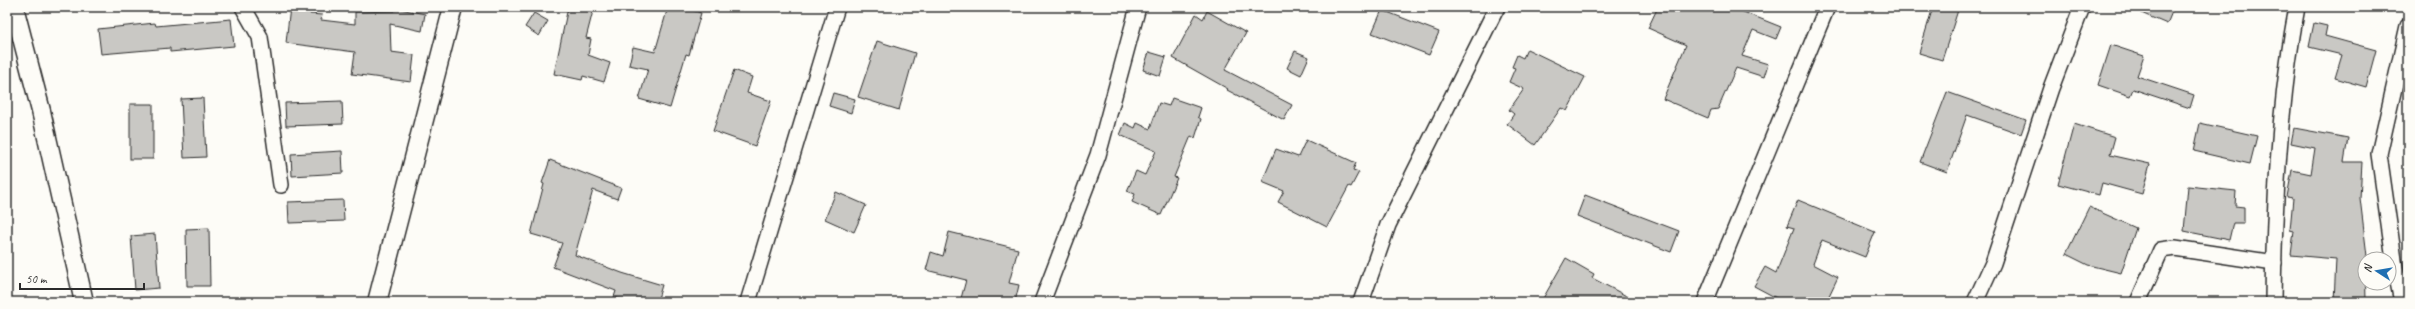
<svg xmlns="http://www.w3.org/2000/svg" width="2415" height="309" font-family="Caveat,sans-serif">
	<rect width="100%" height="100%" fill="#fdfcf7"/>
	<filter id="ink" filterUnits="userSpaceOnUse"><feTurbulence type="fractalNoise" baseFrequency=".025" numOctaves="2"/><feDisplacementMap in="SourceGraphic" scale="8" xChannelSelector="R" yChannelSelector="G"/><feConvolveMatrix kernelMatrix="1 2 1 2 8 2 1 2 1" color-interpolation-filters="sRGB"/></filter>
	<g filter="url(#ink)">
		<!-- building -->
		<g fill="#c9c8c4" stroke="#2b2b2b">
			<path d="M290 7 311 9 310 14 322 15 321 20 355 24V12L395 11V8L425 14 422 31 390 24 391 52 414 55 411 82 352 74 355 52 286 43Z"/>
			<path d="M568 7H594L586 38 591 39 588 55 610 63 604 82 583 76 582 80 554 74Z"/>
			<path d="M668 7H682L701 13 689 55 686 54 670 108 639 99 648 69 629 65 633 47 655 52Z"/>
			<path d="M1658 7H1743L1741 11 1781 27 1776 39 1753 30 1742 56 1768 64 1764 77 1736 68 1718 109 1711 110 1708 118 1663 99 1686 45 1648 28Z"/>
			<path d="M1933 7H1959L1942 60 1919 53Z"/>
			<path d="M2127 7H2174L2167 24Z"/>
			<path d="M1382 10 1439 32 1429 55 1372 33Z"/>
			<path d="M1207 11 1246 33 1225 70 1292 105 1284 120 1227 90 1228 89 1173 58 1196 14 1203 19Z"/>
			<path d="M534 13 548 21 539 36 525 27Z"/>
			<path d="M231 19 234 46 170 52V48L101 54 98 29 155 23 156 26Z"/>
			<path d="M2314 23 2327 26 2325 36 2376 50 2366 87 2335 78 2342 55 2309 47Z"/>
			<path d="M877 41 915 53 899 110 858 97Z"/>
			<path d="M2111 45 2144 56 2137 76 2194 95 2190 108 2133 89 2130 96 2098 85Z"/>
			<path d="M1527 49 1585 77 1567 111 1561 108 1535 145 1507 124 1514 114 1509 110 1524 89 1509 82 1515 68 1512 67 1517 55 1523 58Z"/>
			<path d="M1295 51 1309 57 1301 75 1287 68Z"/>
			<path d="M1149 52 1166 57 1160 76 1143 70Z"/>
			<path d="M734 70 752 77 747 93 771 101 755 146 713 131Z"/>
			<path d="M1947 92 2026 120 2021 134 1967 115 1947 172 1920 162Z"/>
			<path d="M833 93 855 99 851 113 829 106Z"/>
			<path d="M203 98 206 157 184 158 181 99Z"/>
			<path d="M1172 98 1201 108 1198 117 1201 119 1195 138 1191 136 1174 177 1177 178 1161 215 1132 202 1135 194 1127 191 1136 171 1145 175 1156 151 1120 135 1125 123 1135 128 1137 123 1150 129 1159 103 1169 106Z"/>
			<path d="M342 101 343 124 286 126 285 103Z"/>
			<rect x="130" y="104" width="23" height="55"/>
			<path d="M2200 123 2257 136 2250 164 2194 151Z"/>
			<path d="M2074 124 2115 137 2110 155 2150 164 2142 194 2102 183 2099 195 2058 184Z"/>
			<path d="M2294 128 2348 138 2344 162H2362L2360 198 2367 256H2365L2366 302H2334L2336 259 2291 255 2294 231 2290 230 2293 198 2287 197 2292 170 2311 174 2315 148 2291 143Z"/>
			<path d="M1306 140 1356 163 1353 170 1359 172 1351 187 1349 186 1327 227 1278 202 1284 191 1262 182 1276 149 1298 157Z"/>
			<path d="M342 151 343 173 292 176 291 154Z"/>
			<path d="M550 160 621 188 617 199 593 190 575 255 622 273 662 285 657 302H630L614 297 616 291 553 267 562 243 531 234 544 184 542 183Z"/>
			<path d="M2188 186 2236 191 2235 206 2244 207V223H2233L2229 240 2184 231Z"/>
			<path d="M836 192 866 205 854 232 825 219Z"/>
			<path d="M1585 195 1679 231 1671 252 1577 216Z"/>
			<path d="M343 200 344 221 289 223 288 202Z"/>
			<path d="M1798 200 1875 232 1865 257 1822 240 1813 264 1838 277 1826 302H1784L1754 286 1765 267 1776 273 1794 228 1787 226Z"/>
			<path d="M2089 207 2136 228 2121 273 2088 265 2066 254Z"/>
			<path d="M209 228 210 286H187L186 229Z"/>
			<path d="M949 232 1018 249 1009 283 1019 285 1015 302H960L966 280 926 270 931 252 943 256Z"/>
			<path d="M155 234 159 288 135 290 131 236Z"/>
			<path d="M1566 258 1594 274 1592 278 1638 302H1541Z"/>
		</g>
		<g fill="none" stroke-linecap="round" stroke-linejoin="round">
			<defs>
				<g id="minor">
					<path d="M243 7 260 37 281 185"/>
					<path d="M748 302 837 7"/>
					<path d="M1042 302 1098 155 1138 7"/>
					<path d="M1361 302 1388 225 1497 7"/>
					<path d="M1705 302 1827 7"/>
					<path d="M1975 302 1993 263 2051 88 2082 7"/>
					<path d="M2138 302 2161 250 2175 248 2274 263"/>
					<path d="M2273 302C2274 206 2279 102 2297 7"/>
					<path d="M2402 302 2395 267 2379 154 2408 26"/>
				</g>
				<g id="tertiary">
					<path d="M14 7 41 111 84 302"/>
					<path d="M377 302 453 7"/>
				</g>
			</defs>
			<!-- minor casing -->
			<use href="#minor" stroke="#2b2b2b" stroke-width="18"/>
			<!-- tertiary casing -->
			<use href="#tertiary" stroke="#2b2b2b" stroke-width="21"/>
			<!-- minor -->
			<use href="#minor" stroke="#fdfcf7" stroke-width="15"/>
			<!-- tertiary -->
			<use href="#tertiary" stroke="#fdfcf7" stroke-width="18"/>
		</g>
	</g>
	<!-- margin -->
	<rect width="2415" height="309" fill="none" stroke="#fdfcf7" stroke-width="24"/>
	<rect x="12" y="12" width="2391" height="285" fill="none" stroke="#2b2b2b" stroke-width="1.5" filter="url(#ink)"/>
	<!-- north arrow -->
	<g transform="translate(2377 271) rotate(282)"><circle r="19" fill="#fdfcf7" stroke="#a9a8a5"/>
	<path d="M0-3L7 15L0 10L-7 15Z" fill="#1f6fb2"/>
	<text y="-6" font-size="11" font-weight="bold" text-anchor="middle" fill="#2b2b2b">N</text>
	</g>
	<!-- scale -->
	<path d="M20 283v6h124v-6" fill="none" stroke="#2b2b2b" stroke-width="2"/>
	<text x="26" y="283" font-size="12" fill="#2b2b2b" stroke="#fdfcf7" stroke-width="3" paint-order="stroke">50 m</text>
</svg>
